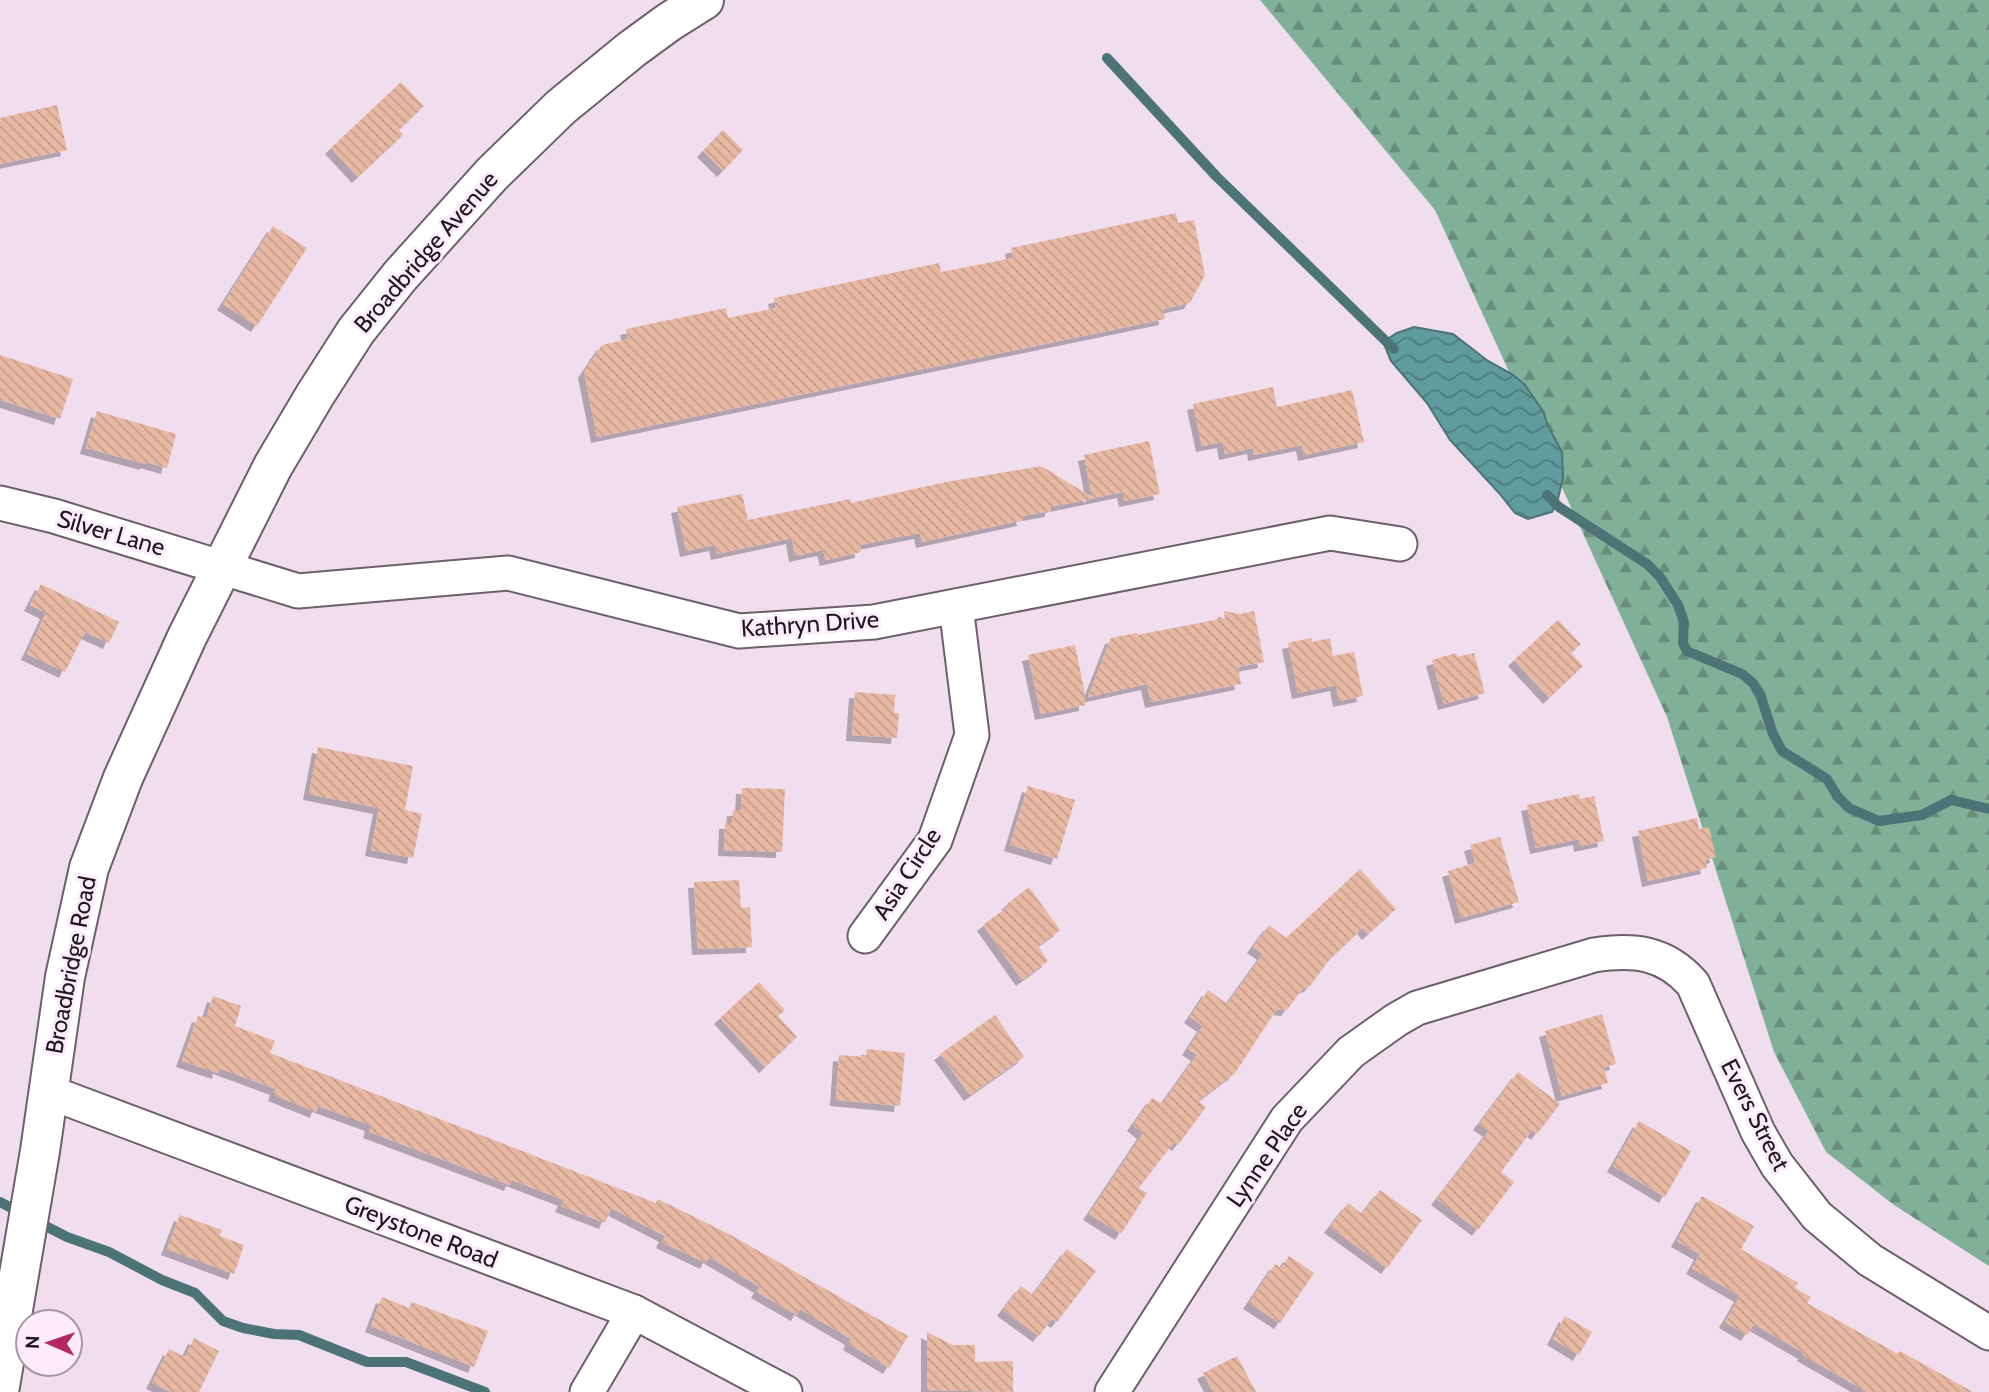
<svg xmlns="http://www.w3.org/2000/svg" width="1989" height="1392" font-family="Cabin,sans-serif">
	<defs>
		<pattern id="forest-firs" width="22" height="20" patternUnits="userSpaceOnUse" patternTransform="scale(1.75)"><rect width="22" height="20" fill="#80b098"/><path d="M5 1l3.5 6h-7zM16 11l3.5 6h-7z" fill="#688e7b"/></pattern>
		<pattern id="water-waves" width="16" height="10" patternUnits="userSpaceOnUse" patternTransform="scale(1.75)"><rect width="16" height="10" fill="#609b9d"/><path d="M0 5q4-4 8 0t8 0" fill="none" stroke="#4f7d7f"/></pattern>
		<pattern id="building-back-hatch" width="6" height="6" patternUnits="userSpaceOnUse" patternTransform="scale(1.75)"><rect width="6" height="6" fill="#e7b9a2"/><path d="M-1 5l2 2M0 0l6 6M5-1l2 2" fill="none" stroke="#c69e8b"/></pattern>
		<filter id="shadow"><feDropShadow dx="-6" dy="6" stdDeviation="0" flood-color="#0004"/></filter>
	</defs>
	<rect width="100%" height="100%" fill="#f0deee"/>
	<!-- forest -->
	<path fill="url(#forest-firs)" d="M1260 0H1989V1266L1894 1205 1826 1152 1774 1052 1667 717 1435 210Z"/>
	<!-- water -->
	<path fill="url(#water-waves)" stroke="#4c7477" stroke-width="2" d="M1414 327 1453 334 1488 361 1512 374 1525 385 1544 413 1547 424 1562 452 1563 478 1557 503 1552 512 1528 519 1515 513 1499 493 1450 440 1427 403 1391 361 1384 344 1386 340 1397 333Z"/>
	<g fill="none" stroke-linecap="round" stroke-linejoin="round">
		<!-- stream -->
		<g stroke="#4c7477" stroke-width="10">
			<path d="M1107 58 1216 176 1394 349"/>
			<path d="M1547 495 1559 507 1647 564 1660 577 1678 605 1684 622 1683 643 1687 651 1742 674 1753 683 1761 697 1773 734 1782 751 1827 779 1838 797 1849 808 1879 821 1922 815 1951 800 1989 809"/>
			<path d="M0 1202 21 1213"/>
			<path d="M38 1222 67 1237 109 1252 162 1280 195 1293 223 1321 243 1328 274 1334 299 1335 367 1362H406L485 1392"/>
		</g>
	</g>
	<!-- building -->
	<g fill="url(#building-back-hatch)" filter="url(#shadow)">
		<path d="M401 82 424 106 399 130 403 135 358 177 331 148Z"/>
		<path d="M57 105 67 150 0 164V118Z"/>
		<path d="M723 130 743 150 723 171 703 151Z"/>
		<path d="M1176 213 1178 223 1194 220 1205 275 1190 303 1163 309 1165 319 597 437 584 372 602 345 628 339 626 329 726 308 728 318 776 308 774 298 939 263 941 272 1013 258 1011 248Z"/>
		<path d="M273 226 307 248 257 326 223 304Z"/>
		<path d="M0 355 73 379 60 419 0 400Z"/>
		<path d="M1273 387 1277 407 1352 390 1364 442 1304 455 1302 445 1254 455 1253 448 1225 454 1223 442 1202 446 1193 404Z"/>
		<path d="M97 411 176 434 167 468 146 462V464L86 448Z"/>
		<path d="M1149 441 1160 494 1125 501 1123 492 1051 507V511L1022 516 1023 520 922 542 920 533 860 545 861 552 826 560 823 550 795 556 792 538 717 554 715 545 686 551 677 507 742 494 748 520 850 499 851 503 946 482 1041 466 1092 497 1084 455Z"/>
		<path d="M41 584 119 622 109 643 85 632 65 672 27 654 46 613 30 605Z"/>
		<path d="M1224 611 1240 614 1254 611 1264 662 1238 667 1241 684 1151 702 1147 684 1088 697 1111 638 1137 633V635L1225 618Z"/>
		<path d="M1558 620 1581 644 1571 653 1583 666 1549 698 1514 660Z"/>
		<path d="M1311 638 1312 642 1330 638 1333 656 1354 652 1363 696 1339 701 1336 685 1298 693 1288 643Z"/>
		<path d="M1075 645 1085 694V705L1041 714 1028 655Z"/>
		<path d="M1456 653 1457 657 1474 653 1485 693 1444 704 1432 660Z"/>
		<path d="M855 692 895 695 894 713H899L897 738 852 735Z"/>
		<path d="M318 747 413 766 405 810 422 814 413 858 371 850 379 808 309 794Z"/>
		<path d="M1028 786 1075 800 1057 859 1010 845Z"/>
		<path d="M742 788 785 789 782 852 724 850 725 823H732L733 810H741Z"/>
		<path d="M1579 794 1580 799 1594 796 1604 841 1580 846 1579 839 1536 848 1527 805Z"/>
		<path d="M1697 818 1699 829 1709 827 1716 857 1705 860 1707 868 1648 881 1638 831Z"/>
		<path d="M1500 837 1519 902 1461 918 1448 871 1475 863 1470 845Z"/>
		<path d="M1360 869 1396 909 1368 934 1363 928 1330 959 1310 986 1303 988 1287 1010 1277 1009 1235 1073 1198 1101 1206 1107 1178 1145 1174 1142 1139 1188 1147 1193 1121 1234 1089 1214 1143 1133 1133 1125 1152 1098 1162 1104 1197 1055 1188 1049 1203 1026 1190 1017 1208 990 1227 1004 1263 954 1253 947 1269 925 1286 938Z"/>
		<path d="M739 880 741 908 750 907 752 947 698 949 694 882Z"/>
		<path d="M1029 887 1060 930 1038 946 1048 961 1022 980 983 925 1009 906 1007 904Z"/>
		<path d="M759 982 785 1010 778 1016 797 1037 765 1067 720 1018Z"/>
		<path d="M213 996 241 1006 235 1026 275 1041 270 1053 656 1203 658 1199 729 1234 908 1336 889 1368 849 1344 851 1339 800 1309 797 1315 757 1292 760 1287 709 1257 706 1263 662 1242 665 1236 611 1208 605 1223 561 1206 564 1200 512 1180 510 1185 369 1132 371 1125 318 1106 316 1112 274 1095 276 1089 219 1068 218 1073 182 1061 198 1016 206 1018Z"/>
		<path d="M1602 1014 1616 1064 1604 1067 1608 1083 1562 1096 1545 1031Z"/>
		<path d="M995 1015 1024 1057 970 1095 940 1054Z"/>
		<path d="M867 1049 905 1053 900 1106 836 1100 839 1055 866 1057Z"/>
		<path d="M1518 1072 1560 1104 1537 1134 1532 1130 1501 1172 1514 1182 1478 1230 1437 1199 1489 1131 1479 1124Z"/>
		<path d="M1639 1121 1691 1151 1665 1197 1613 1166Z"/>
		<path d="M1380 1190 1422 1220 1387 1268 1330 1227 1348 1203 1362 1214Z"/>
		<path d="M1702 1196 1754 1226 1741 1249 1798 1283 1795 1288 1811 1297 1807 1303 1898 1354 1900 1351 1973 1392H1867L1803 1355 1804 1353 1754 1324 1747 1335 1725 1322 1740 1296 1692 1268 1700 1254 1677 1241Z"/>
		<path d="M180 1215 222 1230 220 1236 244 1245 234 1274 167 1249Z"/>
		<path d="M1067 1249 1096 1271 1057 1322 1052 1319 1039 1336 1003 1310 1021 1286 1033 1295Z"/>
		<path d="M1289 1256 1314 1273 1280 1323 1249 1303 1275 1264 1281 1268Z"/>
		<path d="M382 1297 409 1308 412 1302 488 1331 474 1367 371 1326Z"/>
		<path d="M1565 1316 1592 1332 1579 1355 1553 1339Z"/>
		<path d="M927 1332 953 1345H975V1362L1013 1361V1392L927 1390Z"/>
		<path d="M194 1338 219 1351 199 1392H171L152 1383 169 1349 185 1357Z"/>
		<path d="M1237 1356 1256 1392H1213L1203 1373Z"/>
	</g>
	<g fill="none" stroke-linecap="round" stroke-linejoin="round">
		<defs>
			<g id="minor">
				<path d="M0 503 54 516 298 591 508 573 739 631 874 622 1330 533 1400 544"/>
				<path d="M865 936 935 840 972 735 956 606"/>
				<path d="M49 1092 634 1312 785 1392"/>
				<path d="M587 1392 634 1312"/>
				<path d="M1112 1392 1287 1119 1351 1052 1396 1020 1417 1008 1594 955C1634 949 1665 952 1693 984L1758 1132 1777 1165 1817 1216 1870 1260 1989 1333"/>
			</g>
			<path id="major" d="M0 1386 40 1151 65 977 89 868 123 778 187 637 273 466 315 395 356 331 400 276 492 174 561 107 632 49 669 22 704 0"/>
		</defs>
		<!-- minor casing -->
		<use href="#minor" stroke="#6e5f6d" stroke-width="37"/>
		<!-- major casing -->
		<use href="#major" stroke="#6e5f6d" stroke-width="42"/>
		<!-- minor -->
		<use href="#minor" stroke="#fff" stroke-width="33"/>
		<!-- major -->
		<use href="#major" stroke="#fff" stroke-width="38"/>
	</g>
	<g text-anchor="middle" stroke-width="6" stroke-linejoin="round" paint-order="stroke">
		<!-- street labels -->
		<g font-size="24" fill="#1e181e" stroke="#fdebfb">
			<text transform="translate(426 252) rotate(-49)" y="8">Broadbridge Avenue</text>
			<text transform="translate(111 533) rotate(16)" y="8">Silver Lane</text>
			<text transform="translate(810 624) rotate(-4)" y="8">Kathryn Drive</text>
			<text transform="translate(907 874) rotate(-57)" y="8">Asia Circle</text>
			<text transform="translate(71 965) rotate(-79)" y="8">Broadbridge Road</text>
			<text transform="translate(1755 1115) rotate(63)" y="8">Evers Street</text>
			<text transform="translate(1267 1155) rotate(-55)" y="8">Lynne Place</text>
			<text transform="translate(421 1232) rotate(21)" y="8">Greystone Road</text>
		</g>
	</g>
	<!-- north arrow -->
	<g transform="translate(49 1343) rotate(272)"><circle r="33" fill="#fdebfb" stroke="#a497a3" stroke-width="2"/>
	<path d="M0-5L12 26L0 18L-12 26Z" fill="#b22867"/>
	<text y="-10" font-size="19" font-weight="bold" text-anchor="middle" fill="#1e181e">N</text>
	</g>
</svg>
